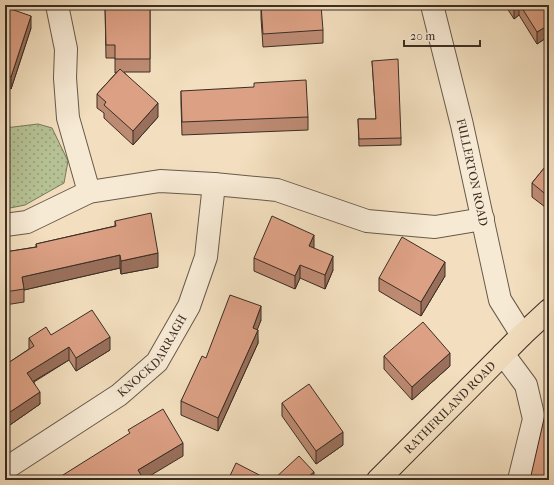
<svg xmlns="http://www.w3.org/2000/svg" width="554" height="485" font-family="'IM FELL French Canon',serif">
	<defs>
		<pattern id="grass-dots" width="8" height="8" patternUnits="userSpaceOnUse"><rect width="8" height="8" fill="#b6c295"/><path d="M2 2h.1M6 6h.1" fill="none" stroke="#959e79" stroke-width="1.8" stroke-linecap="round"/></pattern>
	</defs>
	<rect width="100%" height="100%" fill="#f3dfbf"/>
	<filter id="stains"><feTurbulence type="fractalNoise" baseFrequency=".005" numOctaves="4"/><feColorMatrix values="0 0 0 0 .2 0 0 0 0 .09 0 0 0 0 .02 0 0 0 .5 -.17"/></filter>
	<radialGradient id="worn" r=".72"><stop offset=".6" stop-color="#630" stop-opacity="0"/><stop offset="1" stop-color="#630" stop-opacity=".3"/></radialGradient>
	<!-- grass -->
	<path fill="url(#grass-dots)" stroke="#78785c" d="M38 124 52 128 68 161 64 183 25 205 5 209V128Z"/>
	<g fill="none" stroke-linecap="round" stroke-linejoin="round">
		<defs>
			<g id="minor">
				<path d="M57 5 66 49 65 78 68 118 89 192"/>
				<path id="s1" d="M432 5 462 125 500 300 522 335"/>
				<path d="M5 225 27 222 89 192 160 181 214 184 277 190 367 221 435 227 483 219"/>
				<path d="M503 354 526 385 534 419 519 480"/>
				<path id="s2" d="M5 469 119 395 157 362 189 306 206 257 214 184"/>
			</g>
			<g id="primary">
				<path id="s3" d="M378 480 522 335 549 310"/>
			</g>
		</defs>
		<!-- minor casing -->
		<use href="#minor" stroke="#685a4b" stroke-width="24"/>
		<!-- primary casing -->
		<use href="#primary" stroke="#3a2e24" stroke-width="24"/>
		<!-- minor -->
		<use href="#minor" stroke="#f7ead5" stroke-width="22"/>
		<!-- primary -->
		<use href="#primary" stroke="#f3dfbf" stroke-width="22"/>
	</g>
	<!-- wall -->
	<g fill="#bd8a72" stroke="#3a2e24">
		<path d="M105 5H150V72H124L158 117 133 145 104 118V113L97 108V94L117 72 115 73V58H106Z"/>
		<path d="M261 5 323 30V43L263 47 261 18Z"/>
		<path d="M505 5H549V36L537 44 519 15 514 19Z"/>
		<path d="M5 7 31 28 11 89 5 87Z"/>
		<path d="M372 61 401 138V145L359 146 358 119H376Z"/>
		<path d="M181 91 308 117V130L182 135 181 104Z"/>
		<path d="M549 162V210L532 197V183Z"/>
		<path d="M115 221 158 267 121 274 120 268 24 290V302L5 305V252L36 247V244L115 226Z"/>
		<path d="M314 248 333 270 325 289 300 278 295 289 254 271V258Z"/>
		<path d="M445 276 421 316 379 291V278Z"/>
		<path d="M261 320 257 329 258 343 218 431 181 415V401L206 358Z"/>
		<path d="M51 335 110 350 76 371 69 360 34 382 40 404 7 427 5 424V365L29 349V338Z"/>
		<path d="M384 356 450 366 412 400 384 369Z"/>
		<path d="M282 403 343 445 316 464 282 416Z"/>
	</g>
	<!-- shaded-wall -->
	<g fill="#9a705c" stroke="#3a2e24">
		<path d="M517 5H519V15L514 19V7Z"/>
		<path d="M31 16V28L11 89V77Z"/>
		<path d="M549 25V36L537 44V32Z"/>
		<path d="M158 103V117L133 145V131Z"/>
		<path d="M314 235V248L309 260V246Z"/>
		<path d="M158 253V267L121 274V261Z"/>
		<path d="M120 255V268L24 290 22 277Z"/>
		<path d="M333 256V270L325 289V275Z"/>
		<path d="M445 262V276L421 316V302Z"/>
		<path d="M300 265V278L295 289V276Z"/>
		<path d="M261 306V320L253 341V328Z"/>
		<path d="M258 330V343L218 431V418Z"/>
		<path d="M110 337V350L76 371V358Z"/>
		<path d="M69 347V360L27 385V373Z"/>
		<path d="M450 353V366L412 400V387Z"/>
		<path d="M40 392V404L7 427V414Z"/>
		<path d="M343 432V445L316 464V451Z"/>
		<path d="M183 443V456L143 480H134L138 470Z"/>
		<path d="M314 472V480H304Z"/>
	</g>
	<!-- building -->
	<g fill="#dca084" stroke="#3a2e24">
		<path d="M105 5H150V59H115V45H106Z"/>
		<path d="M261 5H321L323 30 263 34Z"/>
		<path d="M520 5H549V25L537 32Z"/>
		<path d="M5 7 31 16 11 77 5 75Z"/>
		<path d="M398 59 401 138 359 139 358 119H376L372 61Z"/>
		<path d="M120 69 158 103 133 131 104 105 106 102 97 94Z"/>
		<path d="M306 80 308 117 182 122 181 91 254 87V83Z"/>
		<path d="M549 162V197L532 183Z"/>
		<path d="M151 213 158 253 121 261 120 255 22 277 24 289 5 292V252L37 247 36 244 116 226 115 221Z"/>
		<path d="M272 216 314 235 309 246 333 256 325 275 300 265 295 276 254 258Z"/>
		<path d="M402 237 445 262 421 302 379 278Z"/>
		<path d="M230 295 261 306 253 328 258 330 218 418 181 401 202 356 206 358Z"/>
		<path d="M92 310 110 337 76 358 69 347 27 373 40 392 7 414 5 412V365L34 346 29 338 46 327 51 335Z"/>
		<path d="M423 322 450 353 412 387 384 356Z"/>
		<path d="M309 384 343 432 316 451 282 403Z"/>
		<path d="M549 397V480H530Z"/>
		<path d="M163 409 183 443 138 470 141 475 134 480H55L130 433 128 430Z"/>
		<path d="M299 456 314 472 304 480H273Z"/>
		<path d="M236 463 269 480H228Z"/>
	</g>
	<g text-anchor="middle" stroke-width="3.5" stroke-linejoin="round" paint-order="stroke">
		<!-- street labels -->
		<g font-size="12" fill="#3a2e24" stroke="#f7ead5">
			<text dy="4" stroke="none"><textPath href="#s1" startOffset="172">FULLERTON ROAD</textPath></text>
			<text dy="4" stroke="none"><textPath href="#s2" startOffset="188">KNOCKDARRAGH</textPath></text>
			<text dy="4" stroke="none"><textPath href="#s3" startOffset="102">RATHFRILAND ROAD</textPath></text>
		</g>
	</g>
	<!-- margin -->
	<rect width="554" height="485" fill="none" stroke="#f3dfbf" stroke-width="20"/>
	<rect x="6" y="6" width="542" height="473" fill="none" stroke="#3a2e24" stroke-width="2"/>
	<rect x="10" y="10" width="534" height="465" fill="none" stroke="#3a2e24"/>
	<!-- scale -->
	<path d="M404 40v6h76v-6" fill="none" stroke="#3a2e24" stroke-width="2"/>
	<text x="410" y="40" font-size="12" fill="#3a2e24" stroke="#f7ead5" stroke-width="3" paint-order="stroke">20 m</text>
	<rect width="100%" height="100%" filter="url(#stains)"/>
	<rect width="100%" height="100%" fill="url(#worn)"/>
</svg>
